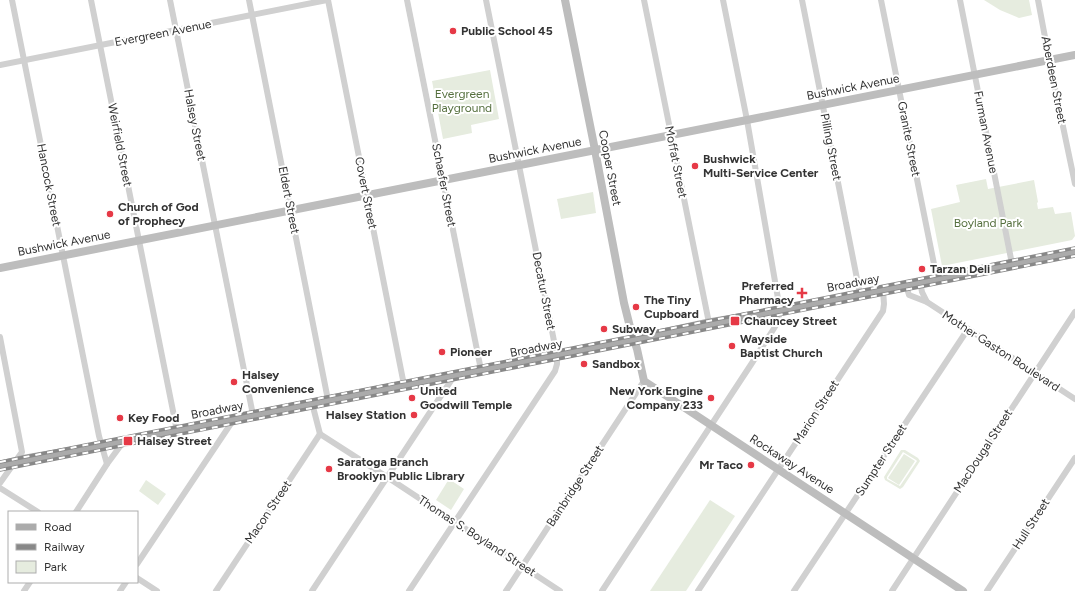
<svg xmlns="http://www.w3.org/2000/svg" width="1075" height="591" font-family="Figtree,sans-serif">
	<rect width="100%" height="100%" fill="#fff"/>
	<!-- green -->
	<g fill="#e6ecdf" fill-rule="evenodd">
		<path d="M984 0H1029L1032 15 1019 18 1000 10Z"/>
		<path d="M490 70 499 119 471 125 472 133 443 139 432 81Z"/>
		<path d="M986 179 988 189 1034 180 1038 202 1037 203 1038 209 1053 207 1055 214 1071 212 1075 236 1072 240 942 266 931 209 960 202 956 185Z"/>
		<path d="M593 192 596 213 561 219 557 199Z"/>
		<path d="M901 450H905L918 458 920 461 903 487 900 489 885 480 884 477ZM903 452 916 460 917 461 900 486 887 479V477Z"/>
		<path d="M904 454 915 461 899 485 888 478Z"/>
		<path d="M449 479 464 489 451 510 436 500Z"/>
		<path d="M146 480 166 494 158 505 139 491Z"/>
		<path d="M710 500 735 516 686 591H650Z"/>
	</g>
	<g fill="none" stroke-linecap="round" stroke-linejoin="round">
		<!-- minor -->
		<g stroke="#d0d0d0" stroke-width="6">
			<path d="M12 0 99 436 107 464"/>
			<path d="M91 0 177 431"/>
			<path d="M170 0 253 415"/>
			<path d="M249 0 328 400"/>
			<path d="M328 0 404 385"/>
			<path d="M407 0 481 370"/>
			<path d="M644 0 709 323"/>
			<path d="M802 0 860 294"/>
			<path d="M881 0 937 279"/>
			<path d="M960 0 1012 264"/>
			<path d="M1038 0 1051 69 1075 184"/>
			<path d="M0 65 327 0"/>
			<path d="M920 282 922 292 927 302"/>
			<path d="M906 285 909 295 927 302 1075 399"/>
			<path d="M0 337 22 452 0 483"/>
			<path d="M312 403 320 434 387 477 560 591"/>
			<path d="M0 488 38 512"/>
			<path d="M76 512 107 464 124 441"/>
			<path d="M137 564 234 419"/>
			<path d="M137 578 157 591"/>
			<path d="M24 591 30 582"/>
			<path d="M120 591 126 582"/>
			<path d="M216 591 320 434"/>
			<path d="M312 591 454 376"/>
			<path d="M409 591 555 371 557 364V356L486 0"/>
			<path d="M506 591 644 381"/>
			<path d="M602 591 752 363 778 322 780 310 747 120 723 0"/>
			<path d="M698 591 883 311 884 304 883 290"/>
			<path d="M794 591 968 329"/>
			<path d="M892 591 1075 312"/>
			<path d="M987 591 1075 458"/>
		</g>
		<!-- secondary -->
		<g stroke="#bdbdbd" stroke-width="8">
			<path d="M565 0 595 150 624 303 631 331 637 349 644 381 963 591"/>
			<path d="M0 268 1075 55"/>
		</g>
		<!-- primary -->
		<path stroke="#ababab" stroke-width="9" d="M0 465 26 459 95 447 328 400 481 370 557 356 709 323 773 312 1075 252"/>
		<defs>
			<g id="rail">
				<path d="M0 462 1075 248"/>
				<path d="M0 470 1075 256"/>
			</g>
		</defs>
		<!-- rail casing -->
		<use href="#rail" stroke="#888" stroke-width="3.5"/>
		<!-- rail -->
		<use href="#rail" stroke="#fff" stroke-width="2" stroke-dasharray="6" stroke-linecap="butt"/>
	</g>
	<!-- markers -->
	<g fill="#e63946" stroke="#fff" stroke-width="1.5">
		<circle cx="453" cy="31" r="4"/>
		<circle cx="695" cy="166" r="4"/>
		<circle cx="110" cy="214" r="4"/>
		<circle cx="922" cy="269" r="4"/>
		<path d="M800 287h4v4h4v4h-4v4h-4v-4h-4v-4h4z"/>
		<circle cx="636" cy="307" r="4"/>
		<rect x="730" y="316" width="10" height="10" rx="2"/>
		<circle cx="604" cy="329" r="4"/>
		<circle cx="732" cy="346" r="4"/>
		<circle cx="442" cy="352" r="4"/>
		<circle cx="584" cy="364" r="4"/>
		<circle cx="234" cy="382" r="4"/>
		<circle cx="412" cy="398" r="4"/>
		<circle cx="711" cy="398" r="4"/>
		<circle cx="414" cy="415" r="4"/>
		<circle cx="120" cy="418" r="4"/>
		<rect x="123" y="436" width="10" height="10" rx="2"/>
		<circle cx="751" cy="465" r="4"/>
		<circle cx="329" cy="469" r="4"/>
	</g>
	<g text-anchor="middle" stroke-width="4" stroke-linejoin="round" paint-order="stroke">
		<!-- poi labels -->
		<g font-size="12" font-weight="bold" fill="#333" stroke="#fff" text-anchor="start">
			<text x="461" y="35">Public School 45</text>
			<text x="703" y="163">Bushwick<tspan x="703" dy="14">Multi-Service Center</tspan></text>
			<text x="118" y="211">Church of God<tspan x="118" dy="14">of Prophecy</tspan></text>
			<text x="930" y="273">Tarzan Deli</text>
			<text x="794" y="290" text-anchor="end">Preferred<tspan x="794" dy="14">Pharmacy</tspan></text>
			<text x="644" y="304">The Tiny<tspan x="644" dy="14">Cupboard</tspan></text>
			<text x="744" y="325">Chauncey Street</text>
			<text x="612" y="333">Subway</text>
			<text x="740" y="343">Wayside<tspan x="740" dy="14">Baptist Church</tspan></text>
			<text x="450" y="356">Pioneer</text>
			<text x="592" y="368">Sandbox</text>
			<text x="242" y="379">Halsey<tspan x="242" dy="14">Convenience</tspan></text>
			<text x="420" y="395">United<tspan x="420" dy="14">Goodwill Temple</tspan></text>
			<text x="703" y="395" text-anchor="end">New York Engine<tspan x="703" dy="14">Company 233</tspan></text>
			<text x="406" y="419" text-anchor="end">Halsey Station</text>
			<text x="128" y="422">Key Food</text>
			<text x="137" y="445">Halsey Street</text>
			<text x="337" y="466">Saratoga Branch<tspan x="337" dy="14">Brooklyn Public Library</tspan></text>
			<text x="743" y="469" text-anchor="end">Mr Taco</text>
		</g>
		<!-- street labels -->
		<g font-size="12" fill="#333" stroke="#fff">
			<text transform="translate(163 33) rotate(-11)" y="4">Evergreen Avenue</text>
			<text transform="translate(1054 80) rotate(79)" y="4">Aberdeen Street</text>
			<text transform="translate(853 87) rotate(-11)" y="4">Bushwick Avenue</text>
			<text transform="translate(195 125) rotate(79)" y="4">Halsey Street</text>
			<text transform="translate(986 132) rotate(79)" y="4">Furman Avenue</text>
			<text transform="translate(909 139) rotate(79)" y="4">Granite Street</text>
			<text transform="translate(120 145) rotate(79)" y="4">Weirfield Street</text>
			<text transform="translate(831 147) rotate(79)" y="4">Pilling Street</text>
			<text transform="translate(535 150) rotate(-11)" y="4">Bushwick Avenue</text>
			<text transform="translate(676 162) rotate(79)" y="4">Moffat Street</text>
			<text transform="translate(610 168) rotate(79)" y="4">Cooper Street</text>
			<text transform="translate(49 185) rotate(79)" y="4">Hancock Street</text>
			<text transform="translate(444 185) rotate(79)" y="4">Schaefer Street</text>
			<text transform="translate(366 193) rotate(79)" y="4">Covert Street</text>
			<text transform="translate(289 200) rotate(79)" y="4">Eldert Street</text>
			<text transform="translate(64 243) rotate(-11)" y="4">Bushwick Avenue</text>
			<text transform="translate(853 283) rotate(-11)" y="4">Broadway</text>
			<text transform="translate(544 291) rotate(79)" y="4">Decatur Street</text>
			<text transform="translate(536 348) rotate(-11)" y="4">Broadway</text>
			<text transform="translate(1001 351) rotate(33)" y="4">Mother Gaston Boulevard</text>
			<text transform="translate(217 410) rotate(-11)" y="4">Broadway</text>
			<text transform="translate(816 412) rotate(-57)" y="4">Marion Street</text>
			<text transform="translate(983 451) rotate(-57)" y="4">MacDougal Street</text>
			<text transform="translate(881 460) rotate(-57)" y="4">Sumpter Street</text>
			<text transform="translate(792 464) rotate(33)" y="4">Rockaway Avenue</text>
			<text transform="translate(575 486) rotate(-57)" y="4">Bainbridge Street</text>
			<text transform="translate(268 512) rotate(-56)" y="4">Macon Street</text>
			<text transform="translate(1031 524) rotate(-57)" y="4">Hull Street</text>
			<text transform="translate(477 536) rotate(33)" y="4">Thomas S. Boyland Street</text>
		</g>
		<!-- park labels -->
		<g font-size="12" fill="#56703f" stroke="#fff">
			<text x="462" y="98">Evergreen<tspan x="462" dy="14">Playground</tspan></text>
			<text x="988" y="227">Boyland Park</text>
		</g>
	</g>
	<!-- legend -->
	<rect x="8" y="511" width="130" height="72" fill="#ffffff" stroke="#adadad"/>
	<rect x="16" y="524" width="20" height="6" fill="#ababab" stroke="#adadad"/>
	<text x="44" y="531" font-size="12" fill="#333333">Road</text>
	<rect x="16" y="544" width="20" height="6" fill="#888888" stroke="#adadad"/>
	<text x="44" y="551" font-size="12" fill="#333333">Railway</text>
	<rect x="16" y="561" width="20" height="12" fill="#e6ecdf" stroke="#adadad"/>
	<text x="44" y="571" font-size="12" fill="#333333">Park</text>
</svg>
